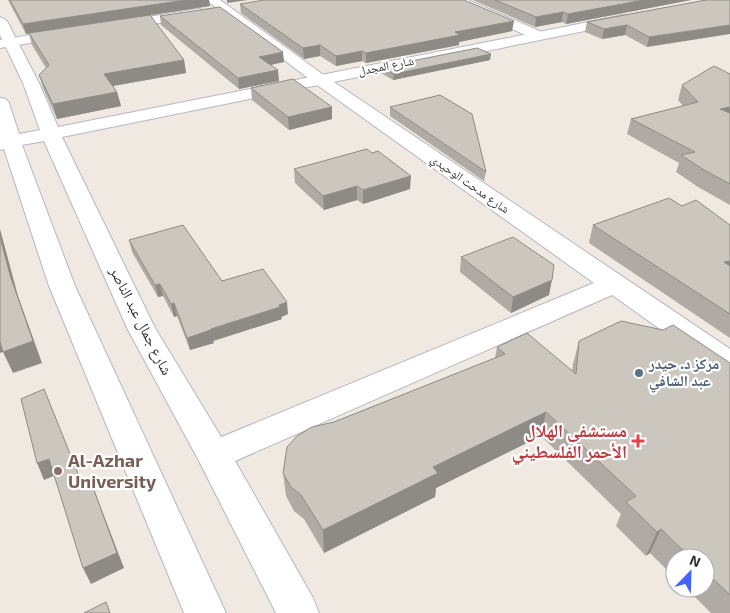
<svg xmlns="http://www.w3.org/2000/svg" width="730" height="613" font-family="'Exo 2','Noto Naskh Arabic',sans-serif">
	<rect width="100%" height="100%" fill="#efe9e1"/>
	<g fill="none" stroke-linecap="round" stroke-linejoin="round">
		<defs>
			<g id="street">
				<path d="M206 0H220L325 76 730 349V375L719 371 612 295 226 465 214 469 202 465 197 455 202 445 594 283 313 82Z"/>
				<path d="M452 0H468L542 32 544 35 542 38H532L454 3Z"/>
				<path d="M198 9 203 10 205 13 203 16 117 30 110 26 117 22Z"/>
				<path d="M67 29 74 33 72 36 0 48V40Z"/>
			</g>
			<path id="secondary" d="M624 15 631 19 629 22 62 137 155 328 226 445 313 598 319 613H276L199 461 127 328 44 141 22 145 75 286 226 613H184L49 286 4 149 0 150V98L6 99 9 103 19 134 40 130 23 83 0 35V17L7 21 39 83 58 127Z"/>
		</defs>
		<!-- street casing -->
		<use href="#street" stroke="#b4b7c1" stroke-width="2"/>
		<!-- secondary casing -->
		<use href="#secondary" stroke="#b4b7c1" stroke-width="2"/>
		<!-- street -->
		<use href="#street" fill="#fff" fill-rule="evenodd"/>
		<!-- secondary -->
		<use href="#secondary" fill="#fff" fill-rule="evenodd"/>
	</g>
	<!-- wall -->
	<g fill="#afaba4">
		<path d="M8 0H209L210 6 146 16 184 60 186 73 113 86 117 92 121 106 57 119 43 88 39 75 46 68 32 45 29 34H26Z"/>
		<path d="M473 0H691L566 24 562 22 535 27Z"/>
		<path d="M706 0 647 47 625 35 602 39 585 32 587 22Z"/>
		<path d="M240 4 512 31 459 42V45L366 63 362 61 336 66 320 56 304 59 241 13Z"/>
		<path d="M160 16 284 62 271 65 279 81 239 89 161 25Z"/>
		<path d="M490 60 393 80 381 73V67Z"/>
		<path d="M730 74V205L698 187 676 172 679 163 627 134 631 119 683 106 678 100 682 85Z"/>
		<path d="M251 88 332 107V119L289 130 252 100Z"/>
		<path d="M390 107 486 172 484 181 390 116Z"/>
		<path d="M294 169 410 189 363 204 357 200 324 210 295 183Z"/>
		<path d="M682 206 730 225V338L589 243 593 225Z"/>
		<path d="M129 240 222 281 288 314 281 317 282 319 213 341 214 343 190 350 177 316 174 317 163 296 158 297 132 252Z"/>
		<path d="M461 257 549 295 511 313 460 272Z"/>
		<path d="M579 341 730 363V613H711L686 588H705V558H675V578L650 553 646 556 616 526 621 514 541 436 436 488 435 497 324 553 304 519 294 511 286 496 283 473 334 422 495 358 497 347 572 371 573 364Z"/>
	</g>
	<!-- shaded-wall -->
	<g fill="#8e8b86">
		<path d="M186 0H209L210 6 26 34 23 24Z"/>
		<path d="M227 0H248L227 3Z"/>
		<path d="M644 0H691L566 24 568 14Z"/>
		<path d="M563 12 562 22 535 27 536 17Z"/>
		<path d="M514 21 512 31 459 42V45L366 63V53L455 32Z"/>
		<path d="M627 25 625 35 602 39 604 29Z"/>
		<path d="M730 25V34L647 47 649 37Z"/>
		<path d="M320 45V56L304 59 303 48Z"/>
		<path d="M362 51V61L336 66V56Z"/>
		<path d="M283 52 284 62 260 67 259 57Z"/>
		<path d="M491 54 490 60 393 80 394 74Z"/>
		<path d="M184 60 186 73 107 87 104 74Z"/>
		<path d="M278 70 279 81 239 89 238 78Z"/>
		<path d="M117 92 121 106 57 119 53 104Z"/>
		<path d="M332 107V119L289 130 288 117Z"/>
		<path d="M730 107V121L720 109Z"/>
		<path d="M411 176 410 189 363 204V190Z"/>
		<path d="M357 186V200L324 210 323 196Z"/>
		<path d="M0 229 18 296 42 363 13 373 3 352 0 353V339L10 275 0 237Z"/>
		<path d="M730 261V278L724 262Z"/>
		<path d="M552 280 549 295 511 313 513 297Z"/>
		<path d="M160 284 163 296 158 297 155 285Z"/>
		<path d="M287 302 288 314 281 317 282 319 213 341 214 343 190 350 187 338 211 329Z"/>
		<path d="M174 303 177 316 174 317 171 304Z"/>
		<path d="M546 412 541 436 436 488 435 497 324 553 323 530 433 467Z"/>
		<path d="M49 459 56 475 44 480 37 463Z"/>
		<path d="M91 482 124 568 91 584 83 568Z"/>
		<path d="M661 529 650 553 646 556 657 532Z"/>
	</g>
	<!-- building -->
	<g fill="#cbc7bf" stroke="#8e8b86">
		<path d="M10 0H186L23 24Z"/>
		<path d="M264 0H464L514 21 455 32 460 35 366 53 362 51 336 56 320 45 303 48 240 4Z"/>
		<path d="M495 0H644L568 14 563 12 536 17Z"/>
		<path d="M706 0H730V25L649 37 627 25 604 29 587 22Z"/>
		<path d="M220 7 283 52 259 57 278 70 238 78 160 16Z"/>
		<path d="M150 15 184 60 104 74 117 92 53 104 39 75 49 65 29 33Z"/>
		<path d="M477 48 491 54 394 74 381 67Z"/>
		<path d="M714 66 730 74V107L720 109 730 113V184L704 170 681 155 695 152 631 119 698 102 682 85Z"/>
		<path d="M293 79 332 107 288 117 251 88Z"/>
		<path d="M440 95 472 114 486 172 390 107Z"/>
		<path d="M367 149 372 153 378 151 411 176 363 190 357 186 323 196 294 169Z"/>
		<path d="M669 198 682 206 696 200 730 225V261L724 262 730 266V314L593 225Z"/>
		<path d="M183 225 222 281 263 269 287 302 279 305 280 307 211 329V330L187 338 174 303 171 304 160 284 155 285 129 240Z"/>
		<path d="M0 237 10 275 33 341 3 352 0 342Z"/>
		<path d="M513 237 554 265 552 280 513 297 461 257Z"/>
		<path d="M621 321 663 330 673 325 730 363V595L705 571V558H691L661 529 657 532 626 502 636 496 546 412 433 467 438 473 323 530 301 495 291 487 283 473 287 447 297 436 312 427 334 422 505 354 497 347 527 333 576 374 579 341Z"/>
		<path d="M44 389 83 486 91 482 117 553 83 568 49 459 37 463 21 399Z"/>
		<path d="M106 602 110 613H84Z"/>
	</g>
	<!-- markers -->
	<circle fill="#5c6f8a" stroke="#fff" stroke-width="2" cx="639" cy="373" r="5"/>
	<path fill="#e0444e" stroke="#fff" stroke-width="2" d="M635.5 433.5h5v5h5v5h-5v5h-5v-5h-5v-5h5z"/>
	<circle fill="#8d6e63" stroke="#fff" stroke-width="2" cx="58" cy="471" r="5"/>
	<g text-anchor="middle" stroke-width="4.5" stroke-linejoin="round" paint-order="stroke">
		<!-- far-street labels -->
		<g font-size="12" fill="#2e2e2e" stroke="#fff">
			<text transform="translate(386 66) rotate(-11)" y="4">شارع المجدل</text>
			<text transform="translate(470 184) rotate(35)" y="4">شارع مدحت الوحيدي</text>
		</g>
		<!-- street labels -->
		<g font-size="15" fill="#2e2e2e" stroke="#fff">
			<text transform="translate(141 321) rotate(63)" y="5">شارع جمال عبد الناصر</text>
		</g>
		<!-- service labels -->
		<g font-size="15" font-weight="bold" fill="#4e5e75" stroke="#fff" text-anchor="start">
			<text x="649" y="369">مركز د. حيدر<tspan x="649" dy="17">عبد الشافي</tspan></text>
		</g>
		<!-- near-health labels -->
		<g font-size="18" font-weight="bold" fill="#be3a42" stroke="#fff" text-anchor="end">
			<text x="627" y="437">مستشفى الهلال<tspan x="627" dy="21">الأحمر الفلسطيني</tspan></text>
		</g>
		<!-- near-education labels -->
		<g font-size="18" font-weight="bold" fill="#785e54" stroke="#fff" text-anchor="start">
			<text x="68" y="467">Al-Azhar<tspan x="68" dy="21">University</tspan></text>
		</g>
	</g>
	<!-- north arrow -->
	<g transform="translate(690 573) rotate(23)"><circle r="24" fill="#ffffff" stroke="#ababab"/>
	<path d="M0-4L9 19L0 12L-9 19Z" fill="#4264fb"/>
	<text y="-8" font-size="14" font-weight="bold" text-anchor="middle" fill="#2e2e2e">N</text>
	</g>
</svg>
